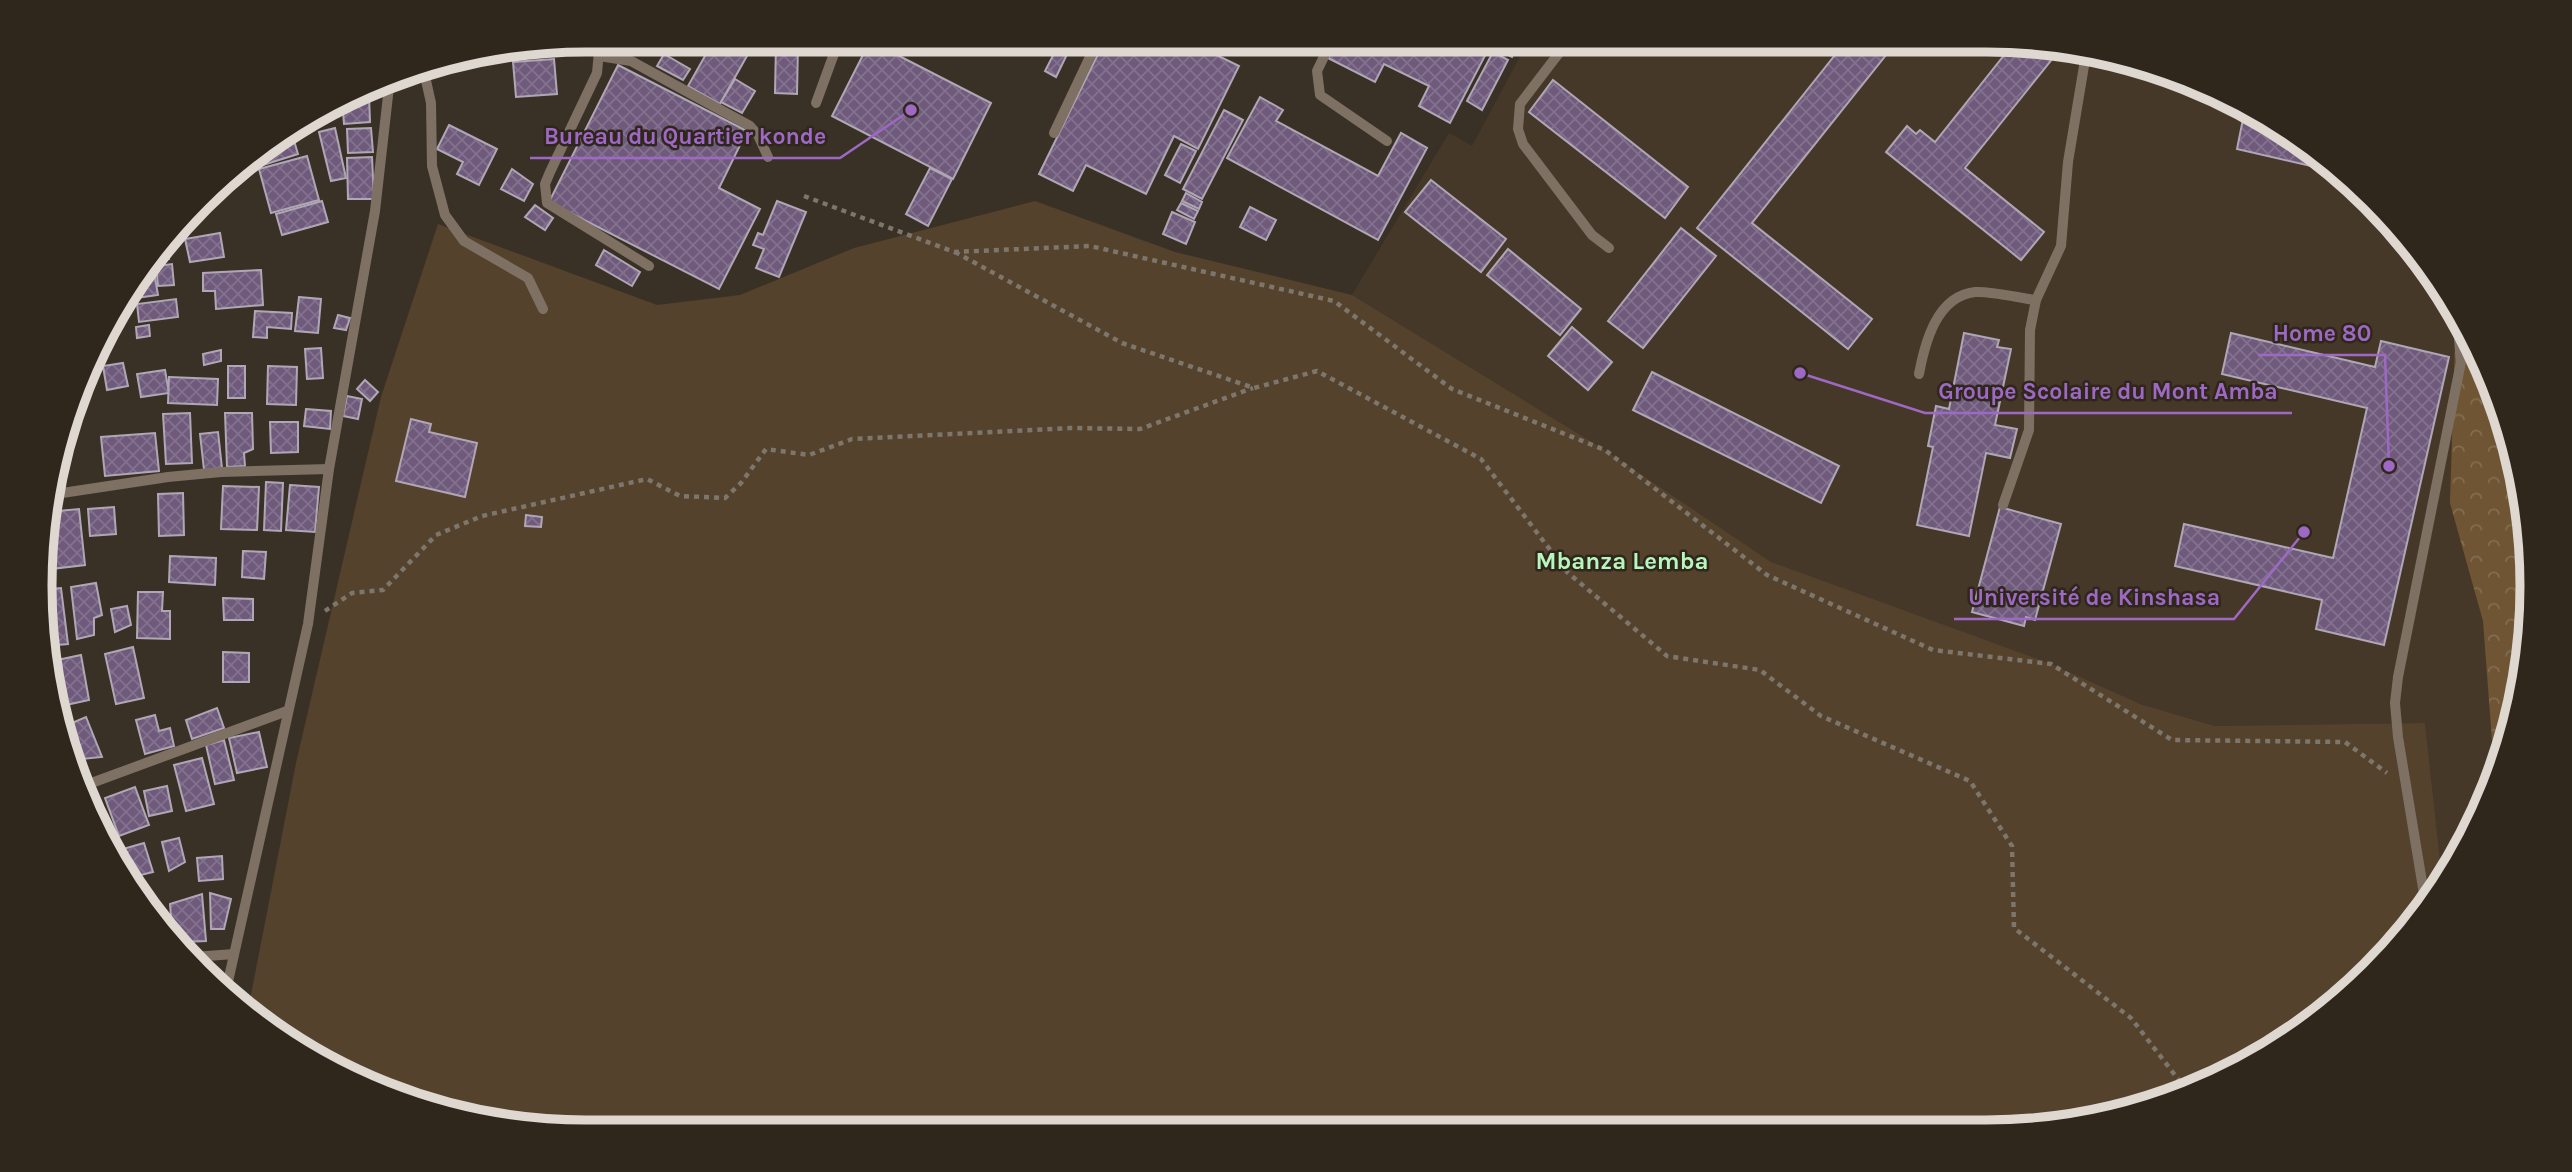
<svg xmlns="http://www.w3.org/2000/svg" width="2572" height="1172" font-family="Karla,sans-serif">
	<defs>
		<pattern id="forest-crowns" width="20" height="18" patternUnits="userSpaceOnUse" patternTransform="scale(1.75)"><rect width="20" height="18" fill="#6f5534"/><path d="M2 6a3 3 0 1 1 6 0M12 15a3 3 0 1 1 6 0" fill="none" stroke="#836d50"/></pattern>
		<pattern id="building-cross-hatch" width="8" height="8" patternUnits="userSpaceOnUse" patternTransform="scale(1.75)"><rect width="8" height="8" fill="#6f5a7c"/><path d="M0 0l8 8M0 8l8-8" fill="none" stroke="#83718e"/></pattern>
	</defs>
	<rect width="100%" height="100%" fill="#3a3126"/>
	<!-- built -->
	<path fill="#463828" d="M1529 40H1986L2092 51 2194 82 2289 132 2372 200 2440 282 2490 377 2521 479 2532 586 2521 692 2490 794 2442 878 2425 723 2216 726 2140 704 1771 562 1605 450 1352 295 1449 133 1472 146Z"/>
	<!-- green -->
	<path fill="#54422c" d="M1035 201 1175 252 1352 295 1605 450 1771 562 2051 664 2140 704 2215 726 2425 723 2442 878 2419 918 2319 1019 2195 1090 2058 1127 586 1132 479 1121 378 1090 248 1010 296 763 381 397 438 224 657 305 740 295 854 248Z"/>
	<!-- forest -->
	<path fill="url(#forest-crowns)" d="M2456 313 2490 377 2521 479 2532 586 2521 692 2495 780 2483 621 2450 503Z"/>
	<!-- building -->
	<g fill="url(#building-cross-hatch)" stroke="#b0a7b6" stroke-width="2">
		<path d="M714 40H725L748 54 720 104 688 86Z"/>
		<path d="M763 40H777L776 51 762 50Z"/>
		<path d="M1061 40H1074L1056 77 1045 71Z"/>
		<path d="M1105 40H1186L1239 66 1198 149 1174 136 1146 194 1086 165 1073 191 1039 174Z"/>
		<path d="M1338 40H1520L1512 57 1490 46 1450 123 1419 106 1429 86 1384 64 1375 82 1328 58Z"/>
		<path d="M1847 40H1898L1752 223 1872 319 1848 349 1697 228Z"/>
		<path d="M870 41 991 103 953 179 832 116Z"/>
		<path d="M2000 42 2061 48 1965 168 2044 232 2021 260 1886 152 1907 126 1916 134 1920 130 1935 142 2009 49Z"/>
		<path d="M776 44 798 45 797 94 775 93Z"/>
		<path d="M1493 52 1508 60 1482 110 1467 101Z"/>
		<path d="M664 54 690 69 683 80 657 66Z"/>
		<path d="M554 59 557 94 516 97 513 62Z"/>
		<path d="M618 65 747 131 719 188 760 209 719 289 549 202Z"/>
		<path d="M735 79 755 91 742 113 721 102Z"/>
		<path d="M1553 80 1688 187 1665 218 1529 112Z"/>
		<path d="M369 95 370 122 344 124 342 100 352 96Z"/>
		<path d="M1260 97 1283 110 1276 121 1378 176 1401 133 1427 148 1378 240 1227 158Z"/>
		<path d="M336 103 339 113 300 125 313 113Z"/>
		<path d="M2245 109 2289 132 2337 172 2237 149Z"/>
		<path d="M1224 110 1243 120 1202 199 1183 189Z"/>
		<path d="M449 125 497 149 479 185 457 174 463 162 437 149Z"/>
		<path d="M335 128 346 178 331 181 319 132Z"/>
		<path d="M371 128 373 152 348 153 347 129Z"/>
		<path d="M292 134 298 154 260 166 256 154 278 139Z"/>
		<path d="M1181 144 1196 151 1180 183 1165 175Z"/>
		<path d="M307 156 319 200 271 213 259 169Z"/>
		<path d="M372 157 374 199H348L347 158Z"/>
		<path d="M930 168 952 179 928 226 906 214Z"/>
		<path d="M512 169 533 184 524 201 501 189Z"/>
		<path d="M226 176 232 189 206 201Z"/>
		<path d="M1431 180 1506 239 1481 272 1405 212Z"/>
		<path d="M1186 193 1202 202 1199 209 1182 201Z"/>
		<path d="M322 201 328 222 282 235 276 214Z"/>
		<path d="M777 201 806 212 779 277 756 268 764 249 753 245 758 233 763 235Z"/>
		<path d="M1181 203 1198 211 1194 219 1177 210Z"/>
		<path d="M535 205 553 218 545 230 525 217Z"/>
		<path d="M1250 207 1276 220 1266 240 1240 227Z"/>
		<path d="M1172 212 1195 222 1186 244 1163 234Z"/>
		<path d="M1681 228 1716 256 1643 348 1608 321Z"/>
		<path d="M220 233 224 257 190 262 185 239Z"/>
		<path d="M167 248 169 259 156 261Z"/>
		<path d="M1508 249 1581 309 1560 335 1487 275Z"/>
		<path d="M604 250 640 272 632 286 596 265Z"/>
		<path d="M172 264 174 285 158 286 156 266Z"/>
		<path d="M261 270 263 305 216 309 215 291H203V273Z"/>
		<path d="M154 272 158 295 136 298 135 287 146 273Z"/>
		<path d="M299 297 321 299 318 333 295 331Z"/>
		<path d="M176 299 178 317 139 322 137 304Z"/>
		<path d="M255 311 292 313 291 329 267 327V338L253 337Z"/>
		<path d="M338 315 350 318 346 330 334 328Z"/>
		<path d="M149 325 150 336 137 338 136 327Z"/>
		<path d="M1572 327 1612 362 1588 390 1548 356Z"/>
		<path d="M1964 333 1999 340 1997 347 2011 349 1995 425 2017 429 2010 458 1986 453 1969 536 1917 525 1933 447 1928 446 1936 406 1949 409Z"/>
		<path d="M2231 333 2375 367 2381 341 2449 357 2384 645 2316 629 2322 600 2175 566 2184 524 2333 558 2367 408 2222 374Z"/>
		<path d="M321 348 323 378 307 379 305 349Z"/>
		<path d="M221 350V361L204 365 203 354Z"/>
		<path d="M123 363 128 386 107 390 103 366Z"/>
		<rect x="228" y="366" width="17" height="32"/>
		<path d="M268 366 297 367 296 405 267 404Z"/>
		<path d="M165 370 169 393 141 397 137 374Z"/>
		<path d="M1652 372 1839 466 1821 503 1633 410Z"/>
		<path d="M169 377 218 379 217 405 168 403Z"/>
		<path d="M365 380 378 392 370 401 357 389Z"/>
		<path d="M347 396 362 399 358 419 343 416Z"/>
		<path d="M306 409 331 411 330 429 304 426Z"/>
		<path d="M190 413 192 463 166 464 163 414Z"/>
		<path d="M225 413H252L253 449 244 453 245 466 227 467Z"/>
		<path d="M75 416V440L65 441Z"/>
		<path d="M411 419 431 424 429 432 477 443 465 497 396 481Z"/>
		<path d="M270 422H298V452L271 453Z"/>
		<path d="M218 432 222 468 204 470 200 434Z"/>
		<path d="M155 433 159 471 105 476 101 437Z"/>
		<path d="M266 482 283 483 281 531 264 530Z"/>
		<path d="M290 485 319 487 315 532 286 530Z"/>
		<path d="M223 486 259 487 257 530 221 529Z"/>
		<path d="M183 493 184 535 159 536 158 494Z"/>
		<path d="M114 507 116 534 90 536 88 509Z"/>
		<path d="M2000 507 2061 524 2035 620 2026 617 2024 626 1972 612Z"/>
		<path d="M79 509 85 565 42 570 48 512Z"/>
		<path d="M526 515 542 517 541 527 525 526Z"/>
		<path d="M243 551 266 552 264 579 242 577Z"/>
		<path d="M170 556 216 558 215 585 169 582Z"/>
		<path d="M96 583 102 615 94 618V635L77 639 71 587Z"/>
		<path d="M61 588 68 644 46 646 41 590Z"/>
		<path d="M138 592H163L162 611H170V639L137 638Z"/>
		<path d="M223 598 253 599V620H224Z"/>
		<path d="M127 606 131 625 115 632 111 609Z"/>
		<path d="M133 647 144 698 116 704 105 654Z"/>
		<path d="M223 652 249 653V682H223Z"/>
		<path d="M81 655 89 700 66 705 57 660Z"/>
		<path d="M217 708 224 728 192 739 186 720Z"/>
		<path d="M155 715 159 731 170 728 174 746 145 754 136 720Z"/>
		<path d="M86 717 102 757 82 759 67 725Z"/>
		<path d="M259 732 267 767 237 773 229 738Z"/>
		<path d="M224 740 234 780 215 784 206 745Z"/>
		<path d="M202 758 214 804 186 811 174 765Z"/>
		<path d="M167 786 172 811 149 816 144 791Z"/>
		<path d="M135 787 149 825 119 836 105 798Z"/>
		<path d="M179 838 185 862 169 871 162 842Z"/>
		<path d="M144 843 153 872 129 878 120 867 116 851Z"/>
		<path d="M222 856 223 879 199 881 197 858Z"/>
		<path d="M210 893 231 899 224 929H211Z"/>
		<path d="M202 894 206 941 182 942 172 930 170 904Z"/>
	</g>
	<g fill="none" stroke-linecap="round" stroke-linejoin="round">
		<!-- path -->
		<g stroke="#7d766c" stroke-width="4.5" stroke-dasharray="5 5" stroke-linecap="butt">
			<path d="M804 196 954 252 1090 246 1334 301 1452 389 1605 450 1767 575 1933 650 2051 664 2172 740 2345 742 2387 773"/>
			<path d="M955 252 1122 343 1254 388 1317 371 1481 459 1567 572 1667 656 1760 670 1821 716 1970 781 2012 846 2014 928 2131 1018 2188 1092"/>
			<path d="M325 611 352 593 383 590 436 535 482 516 647 479 680 496 725 498 741 483 766 449 809 455 852 439 1070 428 1140 429 1253 388"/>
		</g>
		<!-- service -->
		<g stroke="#7e7063" stroke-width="10">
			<path d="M600 40 597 73 550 172 545 184 547 203 649 266"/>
			<path d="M1332 40 1317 71 1320 95 1387 141"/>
			<path d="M1569 40 1520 104 1518 129 1523 144 1592 235 1609 248"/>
			<path d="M599 56 631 61 750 126 758 135 768 157"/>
			<path d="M423 67 431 103 432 166 445 215 464 241 528 278 543 309"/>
			<path d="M816 103 839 40"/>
			<path d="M1054 133 1098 40"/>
			<path d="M1919 374C1925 342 1937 296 1975 292 1992 291 2019 298 2036 300"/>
			<path d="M49 495 168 477 221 472 329 469"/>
			<path d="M2003 505 2029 430 2030 330 2036 300 2061 246 2068 162 2085 60 2084 50"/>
			<path d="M48 660 52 659"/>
			<path d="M86 785 287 711"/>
			<path d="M2426 906 2398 737 2395 703 2398 677 2461 362 2457 316"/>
			<path d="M194 957 234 954"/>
			<path d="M225 995 308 624 329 469 375 211 390 78"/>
		</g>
	</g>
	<g text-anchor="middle" stroke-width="5" stroke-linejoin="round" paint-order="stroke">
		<!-- quarter labels -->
		<g font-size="24" font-weight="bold" fill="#b7f7be" stroke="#30271c">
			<text x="1622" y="569">Mbanza Lemba</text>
		</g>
	</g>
	<!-- crop -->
	<path d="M0 0H2572V1172H0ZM586 52H1986A534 534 0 0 1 2520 586V586A534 534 0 0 1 1986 1120H586A534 534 0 0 1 52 586V586A534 534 0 0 1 586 52Z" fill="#30271c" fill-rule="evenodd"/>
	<path fill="none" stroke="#ded8d1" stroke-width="9" d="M586 52H1986A534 534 0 0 1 2520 586V586A534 534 0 0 1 1986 1120H586A534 534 0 0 1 52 586V586A534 534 0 0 1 586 52Z"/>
	<!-- callouts -->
	<path fill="none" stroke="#9e68c5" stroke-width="2.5" d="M911 110L840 158H530M2389 466L2385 355H2258M1800 373L1925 413H2292M2304 532L2234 619H1954"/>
	<g fill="#9e68c5" stroke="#30271c" stroke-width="2.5">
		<circle cx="911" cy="110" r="7"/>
		<circle cx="2389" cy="466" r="7"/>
		<circle cx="1800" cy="373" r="7"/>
		<circle cx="2304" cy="532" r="7"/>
	</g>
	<g font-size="23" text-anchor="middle" font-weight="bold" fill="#9e68c5" stroke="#30271c" stroke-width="5" stroke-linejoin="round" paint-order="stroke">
		<text x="685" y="144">Bureau du Quartier konde</text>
		<text x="2322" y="341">Home 80</text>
		<text x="2108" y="399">Groupe Scolaire du Mont Amba</text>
		<text x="2094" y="605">Université de Kinshasa</text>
	</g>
</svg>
